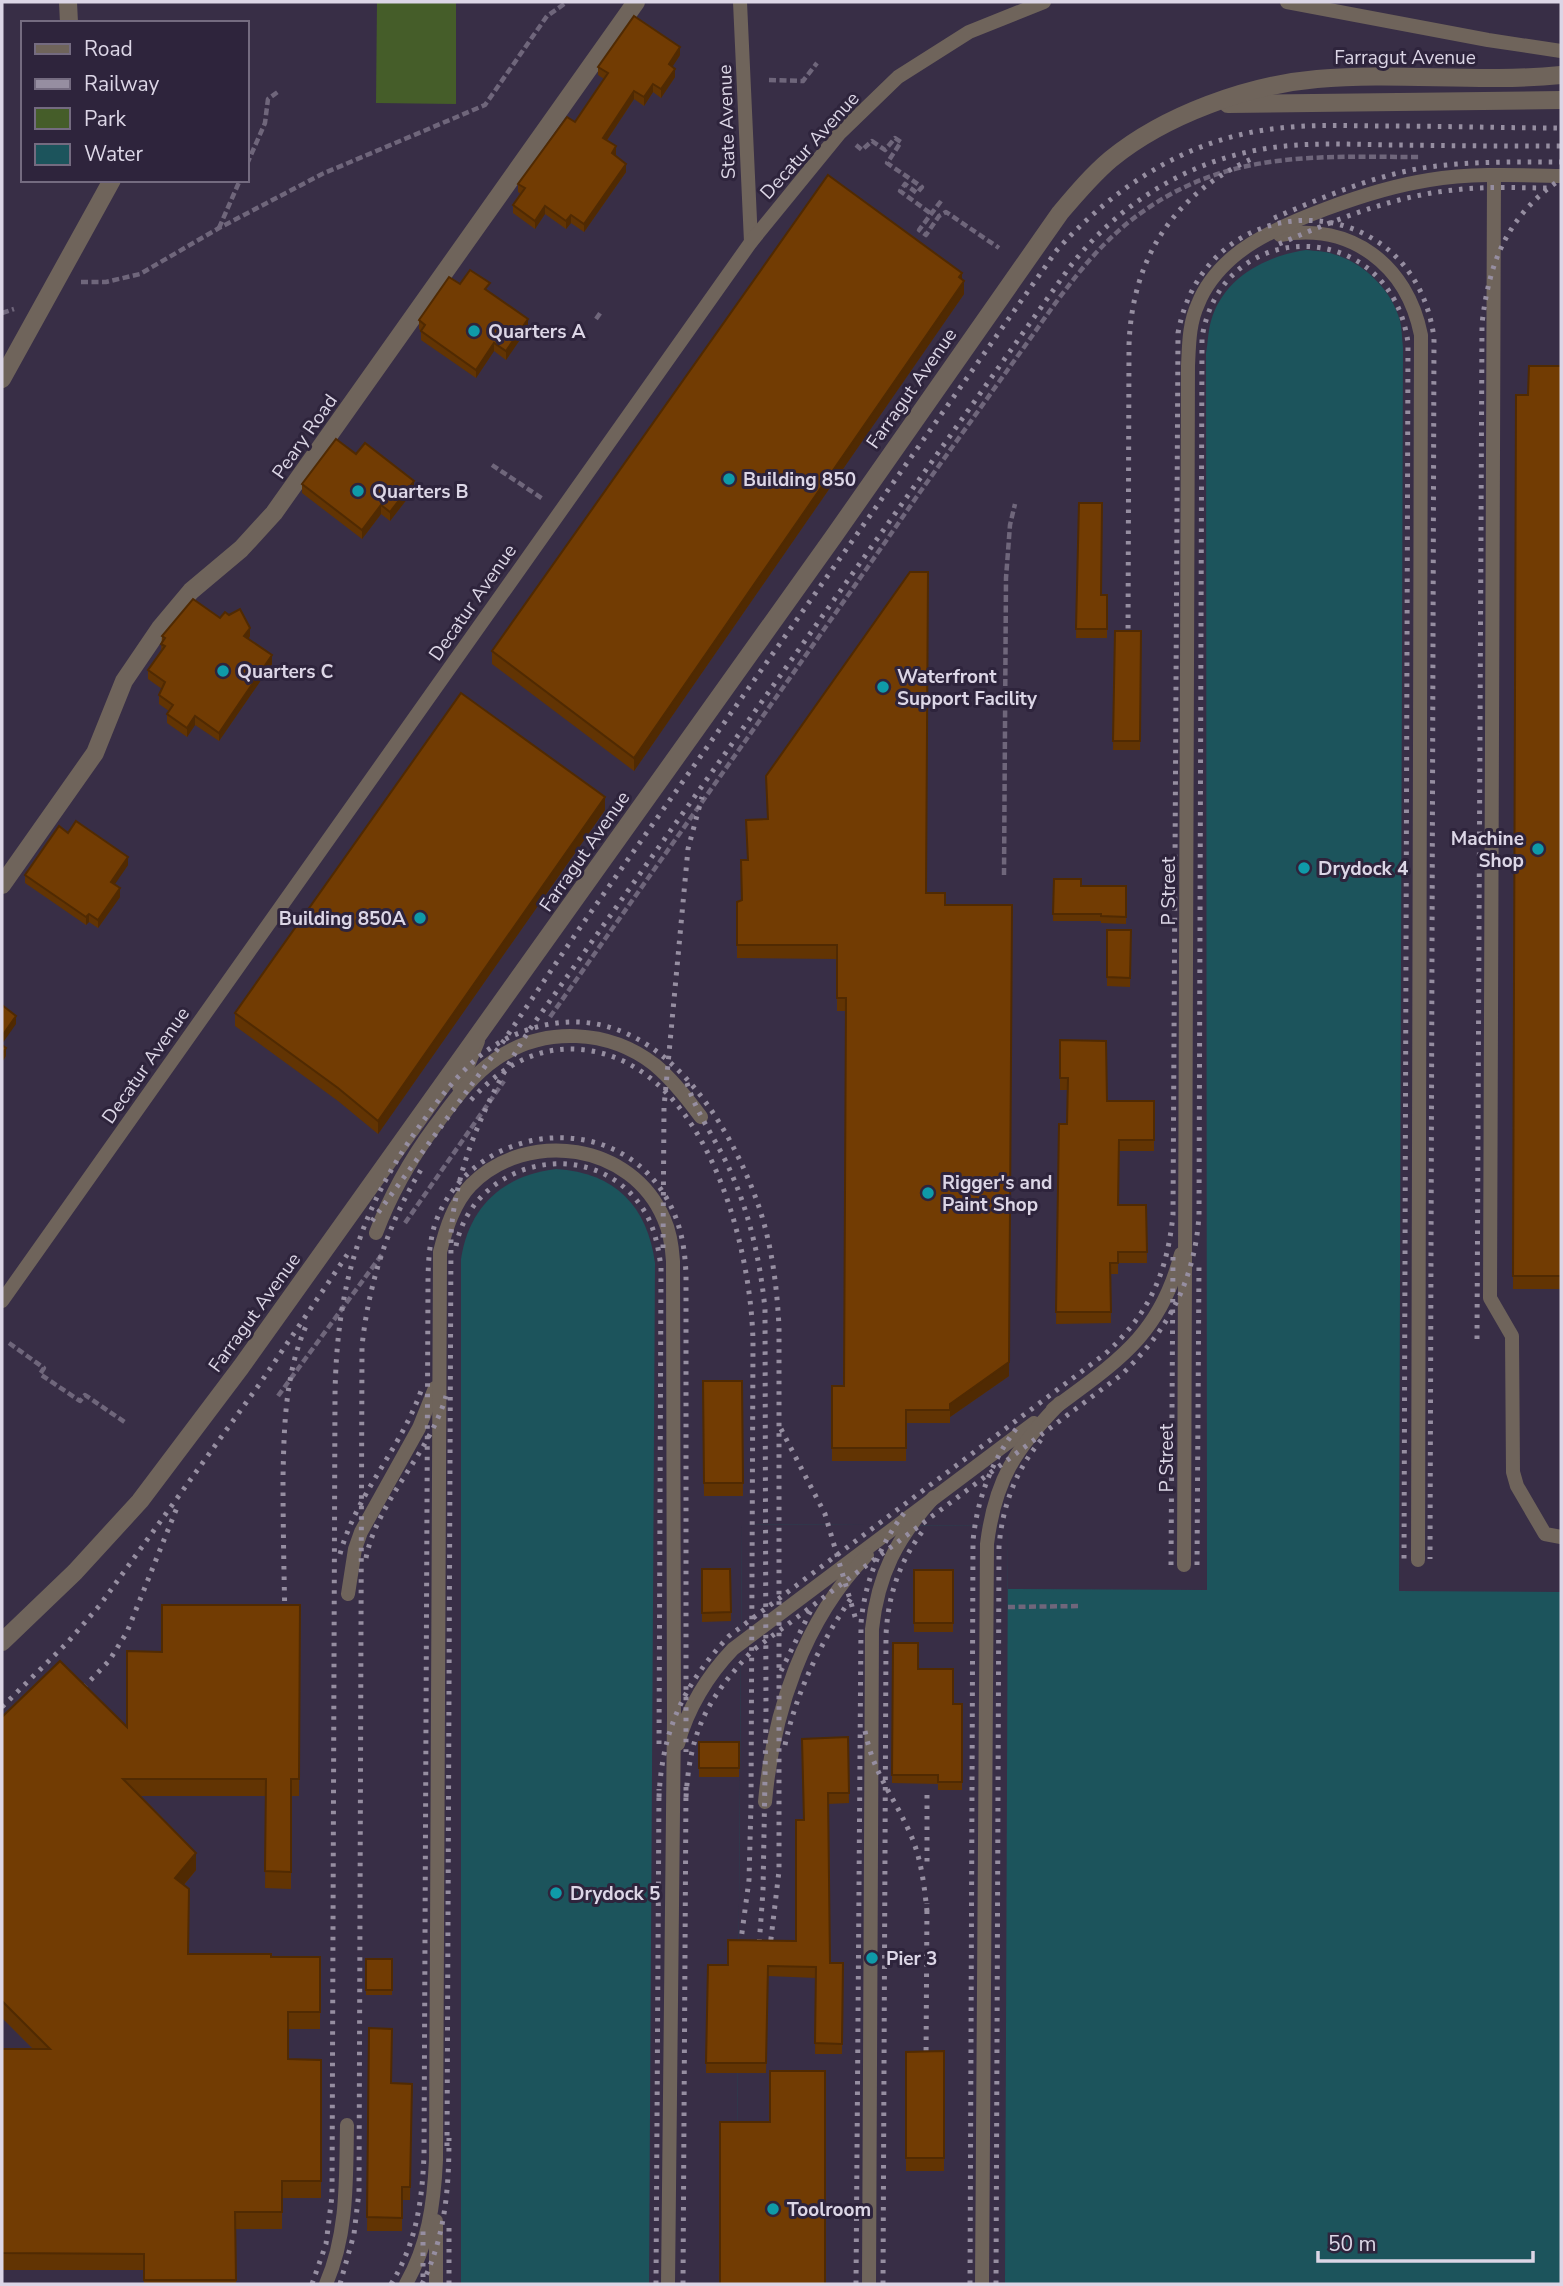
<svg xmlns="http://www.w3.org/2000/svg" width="1563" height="2286" font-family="'Nunito Sans',sans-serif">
	<rect width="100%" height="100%" fill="#382e46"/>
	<!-- green -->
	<path fill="#455d29" d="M377 2H456V104L376 103Z"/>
	<!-- water -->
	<g fill="#1c545c">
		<path d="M1306 250C1315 251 1325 251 1333 254 1363 262 1392 290 1400 321 1402 329 1402 339 1403 348L1399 1591 1561 1592V2284H736L742 1524 1008 1526V1589L1207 1590 1206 353C1208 343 1208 331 1211 321 1223 278 1265 256 1306 250Z"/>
		<path d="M556 1169C616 1173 647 1206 655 1263L649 2284H461V1259C469 1206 504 1175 556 1169Z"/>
	</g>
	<!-- pier -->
	<path fill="#382e46" d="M742 1524 1008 1526 1005 2284H736Z"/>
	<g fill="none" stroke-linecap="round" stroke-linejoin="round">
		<!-- path -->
		<g stroke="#6f667b" stroke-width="4.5" stroke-dasharray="7 3.5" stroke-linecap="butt">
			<path d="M769 80 803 81 817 63"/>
			<path d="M856 145 862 150 872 141 885 150 895 138 901 142 887 163 922 187 917 193 905 184 900 191 930 213"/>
			<path d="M247 164 265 123 268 99 279 91"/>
			<path d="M941 201 919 230 926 235 939 216 946 212 999 248"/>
			<path d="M219 228 240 180"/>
			<path d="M81 282H106L140 274 219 228 322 174 485 105 547 16 567 2"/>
			<path d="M2 313 14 309"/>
			<path d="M596 319 601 312"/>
			<path d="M492 465 543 499"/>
			<path d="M1004 875 1006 578 1010 525 1015 504"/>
			<path d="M550 1017C673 842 798 668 920 492 954 445 988 397 1022 350 1060 297 1095 242 1151 206 1236 150 1323 157 1420 157"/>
			<path d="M405 1223 504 1081"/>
			<path d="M9 1343 44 1368 40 1374 80 1401 85 1395 126 1423"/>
			<path d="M278 1396 383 1253"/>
			<path d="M1008 1607 1081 1606"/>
		</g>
		<!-- lane -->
		<g stroke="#6f645b" stroke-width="14">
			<path d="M740 2 751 242"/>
			<path d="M1287 2 1488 40 1561 51"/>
			<path d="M1494 175 1490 1298 1512 1336 1513 1472 1517 1486 1545 1534 1561 1537"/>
			<path d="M1280 235C1351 222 1407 265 1421 335L1418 1560"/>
			<path d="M459 1087 478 1041"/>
			<path d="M376 1233C391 1193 410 1160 435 1126 453 1102 471 1076 496 1059 544 1026 609 1029 655 1065 673 1080 687 1098 701 1117"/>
			<path d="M2 1301 751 242 839 134 898 77 969 32 1044 2"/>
			<path d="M1053 1409C1116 1362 1160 1336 1181 1254"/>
			<path d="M1184 1565 1188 366C1189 345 1189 323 1198 304 1205 286 1218 270 1233 257 1272 223 1377 188 1429 180 1472 173 1517 175 1561 176"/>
			<path d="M348 1594 355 1549 361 1532 419 1428 435 1388"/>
			<path d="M678 1744C687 1709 708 1675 733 1649L1034 1423"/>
			<path d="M765 1802C773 1713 803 1621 867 1555"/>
			<path d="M326 2284C348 2233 346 2179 347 2125"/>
			<path d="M406 2284C428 2245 434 2204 436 2160L440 1252C446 1228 454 1203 471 1185 528 1128 632 1143 664 1219 670 1232 672 1246 673 1261L674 1718 668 2284"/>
			<path d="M436 2284V2221"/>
			<path d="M869 2284 872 1629C878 1574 897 1538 934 1497"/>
			<path d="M982 2284 987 1544C995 1480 1015 1449 1060 1403"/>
		</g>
		<!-- street -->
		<g stroke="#6f645b" stroke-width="18">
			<path d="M68 2 69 23"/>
			<path d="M1228 104 1561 100"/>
			<path d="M2 379 112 180"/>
			<path d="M2 885 95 753 124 681 160 628 191 591 241 549 274 513 636 2"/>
			<path d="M2 1642 75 1572 140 1501 241 1367 834 536 1060 213C1076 194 1092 175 1111 159 1165 115 1248 85 1317 79 1398 72 1480 83 1561 75"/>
		</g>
		<!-- rail -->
		<g stroke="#968ea1" stroke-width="5" stroke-dasharray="3.5 7" stroke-linecap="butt">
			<path d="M1274 218C1321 198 1370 177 1422 168 1468 161 1515 162 1561 162"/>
			<path d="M1279 244C1335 220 1393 196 1454 190 1485 186 1518 188 1550 188"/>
			<path d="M1128 639 1129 345C1132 257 1175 192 1256 157"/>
			<path d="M687 1083C696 1113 715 1138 728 1166 749 1211 760 1259 765 1309L766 1718 763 1891 759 1946"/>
			<path d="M471 1100C498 1070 532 1048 573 1049 701 1053 751 1238 753 1342L751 1803 749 1880 741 1940"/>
			<path d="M372 1221 505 1039 579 929 1057 250C1116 185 1190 137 1280 128 1315 124 1351 126 1386 126 1444 126 1503 128 1561 128"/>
			<path d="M456 1246C473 1160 590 1133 641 1206 654 1224 658 1245 661 1267L659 1747"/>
			<path d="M663 1248 664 1107 688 849 702 797"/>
			<path d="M1477 1339 1482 324C1489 261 1508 215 1561 179"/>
			<path d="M781 1429 825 1514 856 1620"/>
			<path d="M340 1554C357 1492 404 1445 423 1385"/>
			<path d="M366 1558C377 1501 430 1453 446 1396"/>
			<path d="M1171 1565 1173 1257"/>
			<path d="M1197 1565 1199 1261"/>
			<path d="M285 1622C284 1574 283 1526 283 1478 284 1427 285 1374 306 1326"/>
			<path d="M781 1671 812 1608"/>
			<path d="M76 1695 109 1661 127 1632 178 1505"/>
			<path d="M2 1707 67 1643 100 1605 261 1382 349 1252"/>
			<path d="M865 1731C874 1775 892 1793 909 1831 921 1856 924 1884 927 1911"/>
			<path d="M785 1745C797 1689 822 1640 854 1594"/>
			<path d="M927 1795V1868"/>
			<path d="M659 1797C662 1730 684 1684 729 1636L1105 1354C1149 1314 1167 1274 1173 1215L1178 333C1206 180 1414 184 1434 338L1430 1559"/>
			<path d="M686 1797C690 1731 707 1699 752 1651L1121 1375C1168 1331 1195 1280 1199 1215L1202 338C1221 214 1391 216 1408 343L1404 1560"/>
			<path d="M926 2061 927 1903"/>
			<path d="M447 2146 451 1234C456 1161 491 1090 530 1029L1069 268C1116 206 1185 162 1263 149 1309 141 1356 145 1402 145 1455 146 1508 146 1561 146"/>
			<path d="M423 2277V2225"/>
			<path d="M312 2284 326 2244 332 2196 335 1394C337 1281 362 1203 429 1113 453 1080 480 1048 519 1033 642 984 725 1108 759 1207 772 1246 777 1287 779 1327V1871L770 1947"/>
			<path d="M340 2284 354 2234 359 2192 362 1346C369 1281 389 1220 424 1165"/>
			<path d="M391 2284C416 2244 422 2202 424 2156L428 1285C428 1265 429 1246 434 1227 466 1127 607 1104 664 1194 680 1219 685 1246 686 1275V1752"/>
			<path d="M422 2284C445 2237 449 2190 449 2138"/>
			<path d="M449 2284V2225"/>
			<path d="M656 2284 659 1789"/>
			<path d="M683 2284 686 1787"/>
			<path d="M856 2284 861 1623C865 1580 881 1542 908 1508"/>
			<path d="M883 2284 886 1635C888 1595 900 1559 926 1527"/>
			<path d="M970 2284 973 1541C977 1498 993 1457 1020 1424"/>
			<path d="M996 2284 999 1547C1002 1508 1015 1471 1041 1440"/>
		</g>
	</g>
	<!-- wall -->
	<g fill="#623403">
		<path d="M680 55 672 67 675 77 661 98 653 92 644 106 634 99 607 140 616 155 615 156 626 172 584 232 571 223 566 229 545 214 535 229 513 213V205L521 194 518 192V184L575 122 604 79 598 75V67Z"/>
		<path d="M962 280 964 294 634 771 492 664V651Z"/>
		<path d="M460 284 489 292 528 328 506 360 494 351 476 378 421 340V331L419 329V320Z"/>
		<path d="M1561 366V1289H1513L1516 395H1528Z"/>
		<path d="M356 454 414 490 390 521 381 514 362 539 302 493V484Z"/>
		<path d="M1079 503 1101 595H1107V638H1076Z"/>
		<path d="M220 618 250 636 248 639 272 664 219 741 195 725 187 737 167 723V714L169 711 159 704V695L162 689 148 679V670L161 651 162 636Z"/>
		<path d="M1115 631H1141L1140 750H1113Z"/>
		<path d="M605 810 378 1134 338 1101 235 1026V1013Z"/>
		<path d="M68 833 128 865 114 884 120 897 98 928 89 922 86 925 25 883V875Z"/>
		<path d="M747 860 927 893 945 905 1009 1376 950 1417V1423H906V1461H832V1386H844L846 1011H837V959L737 958V902L741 900Z"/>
		<path d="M1054 879 1081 886H1126V924L1101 923V921H1053Z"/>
		<path d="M1107 930H1131L1130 987 1107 986Z"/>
		<path d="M1060 1040 1107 1101H1154V1151H1119L1118 1205H1146L1147 1263H1118V1274H1110L1111 1323 1056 1324 1059 1124H1067V1090H1060Z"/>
		<path d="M703 1381H742L743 1496H704Z"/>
		<path d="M702 1569H730L731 1621 702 1622Z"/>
		<rect x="914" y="1570" width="39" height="62"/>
		<path d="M300 1605 299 1796H291V1889L265 1888 266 1796H140L196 1870 184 1885 188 1954 271 1957H320V2029H288V2059L321 2060V2198H282V2229H236V2284H144V2270H2V2049H33L2 2018V1717L127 1727 162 1652Z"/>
		<path d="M893 1643 918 1669 953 1704H962V1790H938V1784L892 1783Z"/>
		<path d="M848 1737 849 1803 828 1804 830 1963H843L842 2054H815L816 1978 768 1976 766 2073H706L708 1965H728L796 1941 804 1820Z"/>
		<rect x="699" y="1742" width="40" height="35"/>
		<rect x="366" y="1959" width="26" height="36"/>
		<path d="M369 2028 392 2083 412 2084 410 2200H402V2231H367Z"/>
		<path d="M944 2051V2171H906V2052Z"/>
	</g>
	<!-- shaded-wall -->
	<g fill="#502a02">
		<path d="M680 47V55L669 72V64Z"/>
		<path d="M675 69V77L661 98V89Z"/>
		<path d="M653 84V92L644 106V97Z"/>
		<path d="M634 91V99L603 146V138Z"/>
		<path d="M616 146V155L612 162V153Z"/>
		<path d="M626 164V172L584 232V224Z"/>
		<path d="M545 206V214L535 229V221Z"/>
		<path d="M571 215V223L566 229V221Z"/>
		<path d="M962 273V284L964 281V294L634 771V758Z"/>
		<path d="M528 319V328L506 360V351Z"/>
		<path d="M494 343V351L476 378V370Z"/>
		<path d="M414 481V490L390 521V512Z"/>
		<path d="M381 505V514L362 539V530Z"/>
		<path d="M250 628V636L244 645V636Z"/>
		<path d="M272 655V664L219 741V733Z"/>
		<path d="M195 716V725L187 737V728Z"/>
		<path d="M605 797V810L378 1134V1121Z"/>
		<path d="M128 857V865L111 890V882Z"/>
		<path d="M120 888V897L98 928V920Z"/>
		<path d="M89 914V922L86 925V917Z"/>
		<path d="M1012 919 1009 1376 950 1417V1404Z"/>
		<path d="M16 1016V1024L2 1044V1036Z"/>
		<path d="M6 1048V1056L2 1062V1054Z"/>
		<path d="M196 1853V1870L175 1895V1878Z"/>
	</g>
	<!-- building -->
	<g fill="#723c03" stroke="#502a02" stroke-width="2">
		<path d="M634 16 680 47 669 64 675 69 661 89 653 84 644 97 634 91 603 138 616 146 612 153 626 164 584 224 571 215 566 221 545 206 535 221 513 205 525 188 518 184 567 117 575 122 608 73 598 67Z"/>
		<path d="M828 175 962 273 959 277 964 281 634 758 492 651Z"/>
		<path d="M470 270 490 283 485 289 528 319 506 351 494 343 476 370 421 331 425 325 419 320 449 277 460 284Z"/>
		<path d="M1529 366H1561V1276H1513L1516 395H1528Z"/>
		<path d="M336 439 356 454 365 443 414 481 390 512 381 505 362 530 302 484Z"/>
		<path d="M1079 503H1102L1101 595H1107V629H1076Z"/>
		<path d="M910 572H928L926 893H945V905H1012L1009 1362 950 1404V1410H906V1448H832V1386H844L846 998H837V945H737V902L742 900 741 860H748L746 820 768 819 766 776Z"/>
		<path d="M193 599 220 618 225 612 229 615 240 609 250 628 244 636 272 655 219 733 195 716 187 728 167 714 173 705 159 695 165 682 148 670 165 646 161 644 165 638 162 636Z"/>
		<path d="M1115 631H1141L1140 741H1113Z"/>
		<path d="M461 693 605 797 378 1121 338 1088 235 1013Z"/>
		<path d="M76 821 128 857 111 882 120 888 98 920 89 914 86 917 25 875 59 826 68 833Z"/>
		<path d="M1054 879H1081V886H1126V917L1101 916V914H1053Z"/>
		<path d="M1107 930H1131L1130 978 1107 977Z"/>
		<path d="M2 1005 16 1016 2 1036Z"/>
		<path d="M1060 1040 1106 1041 1107 1101H1154V1140H1119L1118 1205H1146L1147 1252H1118V1263H1110L1111 1312H1056L1059 1124H1067L1068 1078H1060Z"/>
		<path d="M2 1045 6 1048 2 1054Z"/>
		<path d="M703 1381H742L743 1483H704Z"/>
		<path d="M702 1569H730L731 1612 702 1613Z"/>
		<rect x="914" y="1570" width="39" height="53"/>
		<path d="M162 1605H300L299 1779H291V1872L265 1871 266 1779H123L196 1853 175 1878 189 1889 188 1954H271V1957H320V2012H288V2059L321 2060V2181H282V2212H235L236 2280H144V2254L2 2253V2049H50L2 2001V1717L60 1661 127 1727V1651L162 1652Z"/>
		<path d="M893 1643H918V1669H953V1704H962V1782H938V1775H892Z"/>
		<path d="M848 1737 849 1793H828L830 1963H843L842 2044 815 2043 816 1967 768 1966 766 2063H706L708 1965H728V1940L796 1941V1820H804L802 1739Z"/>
		<rect x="699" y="1742" width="40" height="26"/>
		<rect x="366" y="1959" width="26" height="31"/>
		<path d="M369 2028 392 2029 391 2083 412 2084 410 2187H402V2218L367 2217Z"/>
		<path d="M944 2051V2158H906V2052Z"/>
		<path d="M770 2071H825V2284H720V2122H770Z"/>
	</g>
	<!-- markers -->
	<g fill="#0f9aa8" stroke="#2e243c" stroke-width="2.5">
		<circle cx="474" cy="331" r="7"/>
		<circle cx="729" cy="479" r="7"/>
		<circle cx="358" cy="491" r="7"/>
		<circle cx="223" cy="671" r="7"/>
		<circle cx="883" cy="687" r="7"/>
		<circle cx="1538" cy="849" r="7"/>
		<circle cx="1304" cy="868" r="7"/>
		<circle cx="420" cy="918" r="7"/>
		<circle cx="928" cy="1193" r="7"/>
		<circle cx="556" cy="1893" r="7"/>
		<circle cx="872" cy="1958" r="7"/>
		<circle cx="773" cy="2209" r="7"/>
	</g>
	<g text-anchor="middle" stroke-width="6" stroke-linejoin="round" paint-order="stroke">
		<!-- street labels -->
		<g font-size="19" fill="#dcd6e6" stroke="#2e243c">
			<text x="1405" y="64">Farragut Avenue</text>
			<text transform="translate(726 122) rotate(-92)" y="7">State Avenue</text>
			<text transform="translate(809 145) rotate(-48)" y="7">Decatur Avenue</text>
			<text transform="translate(911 388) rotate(-55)" y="7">Farragut Avenue</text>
			<text transform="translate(304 436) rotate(-55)" y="7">Peary Road</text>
			<text transform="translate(472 602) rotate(-55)" y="7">Decatur Avenue</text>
			<text transform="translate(584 851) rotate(-55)" y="7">Farragut Avenue</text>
			<text transform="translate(1168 891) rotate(-90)" y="7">P Street</text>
			<text transform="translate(145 1065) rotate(-55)" y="7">Decatur Avenue</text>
			<text transform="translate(254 1312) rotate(-54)" y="7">Farragut Avenue</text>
			<text transform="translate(1166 1458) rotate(-90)" y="7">P Street</text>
		</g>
		<!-- poi labels -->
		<g font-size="19" font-weight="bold" fill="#dcd6e6" stroke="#2e243c" text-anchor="start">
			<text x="488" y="338">Quarters A</text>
			<text x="743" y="486">Building 850</text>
			<text x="372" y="498">Quarters B</text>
			<text x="237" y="678">Quarters C</text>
			<text x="897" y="683">Waterfront<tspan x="897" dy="22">Support Facility</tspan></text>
			<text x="1524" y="845" text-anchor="end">Machine<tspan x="1524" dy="22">Shop</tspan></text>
			<text x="1318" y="875">Drydock 4</text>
			<text x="406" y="925" text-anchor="end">Building 850A</text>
			<text x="942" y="1189">Rigger's and<tspan x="942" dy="22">Paint Shop</tspan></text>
			<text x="570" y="1900">Drydock 5</text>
			<text x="886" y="1965">Pier 3</text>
			<text x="787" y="2216">Toolroom</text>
		</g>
	</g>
	<!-- border -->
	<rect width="1563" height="2286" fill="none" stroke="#dcd6e6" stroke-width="7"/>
	<!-- legend -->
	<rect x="21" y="21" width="228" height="161" fill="#2e243c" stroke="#746b80" stroke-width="2"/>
	<rect x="35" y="44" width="35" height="10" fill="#6f645b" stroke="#746b80" stroke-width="2"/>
	<text x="84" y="56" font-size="21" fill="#dcd6e6">Road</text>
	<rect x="35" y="79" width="35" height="10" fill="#968ea1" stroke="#746b80" stroke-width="2"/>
	<text x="84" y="91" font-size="21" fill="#dcd6e6">Railway</text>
	<rect x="35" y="108" width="35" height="21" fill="#455d29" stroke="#746b80" stroke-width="2"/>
	<text x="84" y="126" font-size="21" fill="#dcd6e6">Park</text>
	<rect x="35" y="144" width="35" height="21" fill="#1c545c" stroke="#746b80" stroke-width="2"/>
	<text x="84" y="161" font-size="21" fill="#dcd6e6">Water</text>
	<!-- scale -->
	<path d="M1318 2251v10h215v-10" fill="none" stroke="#dcd6e6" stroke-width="3.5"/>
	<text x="1328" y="2251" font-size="21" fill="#dcd6e6" stroke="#2e243c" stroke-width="5" paint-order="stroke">50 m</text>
</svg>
